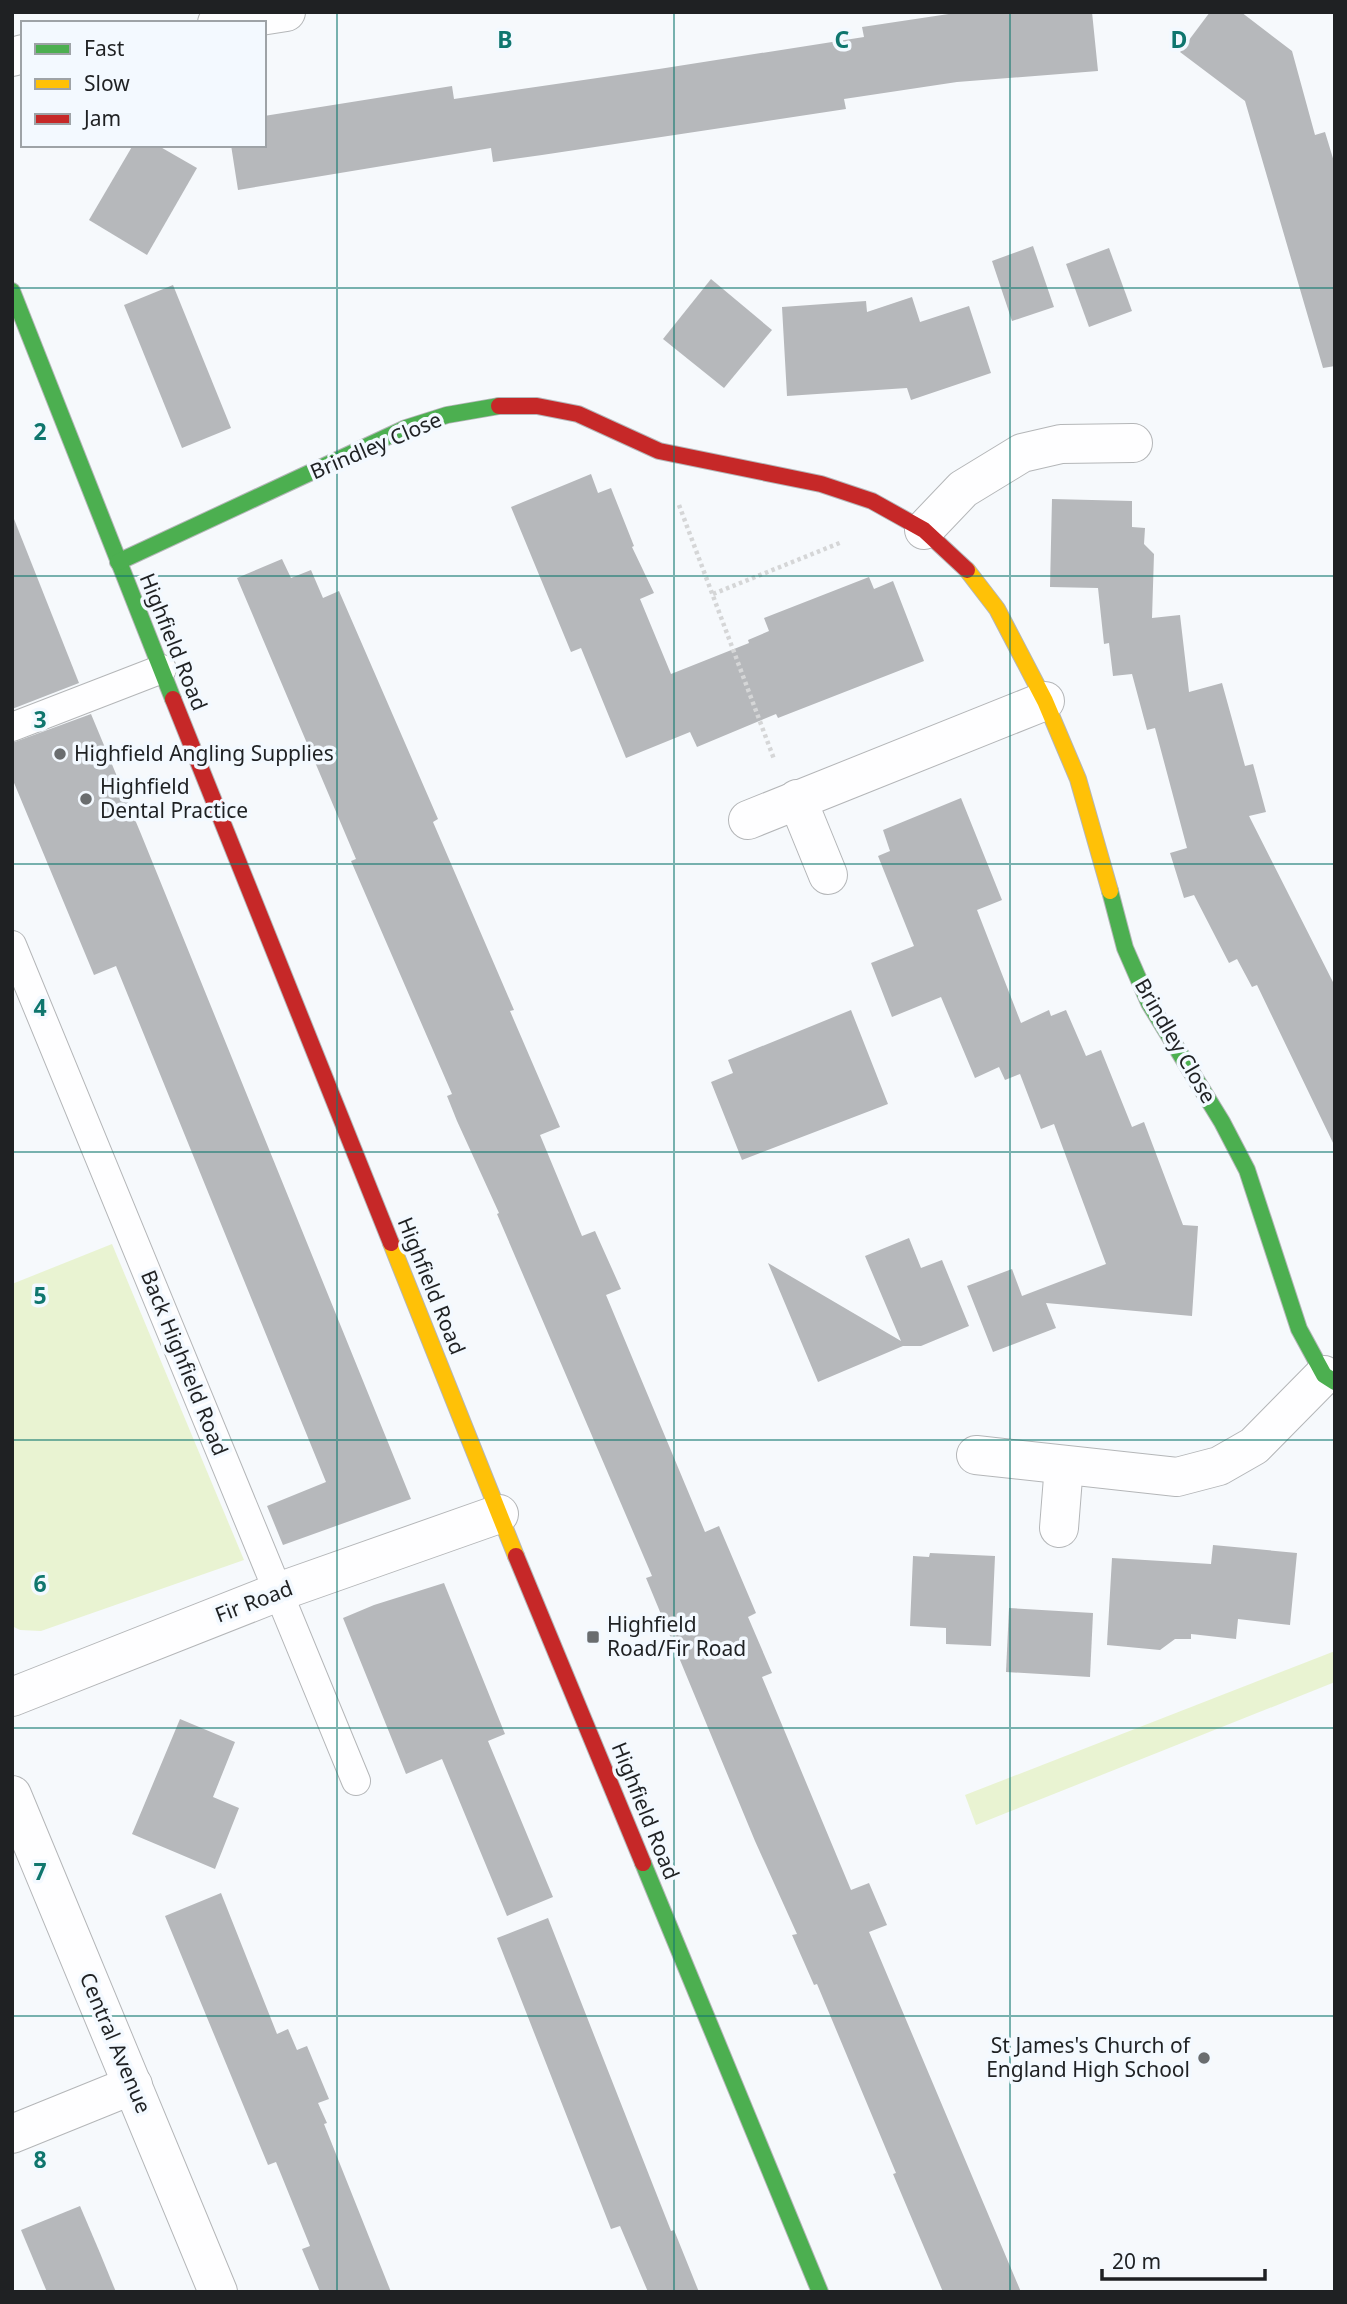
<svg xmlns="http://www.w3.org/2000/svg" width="1347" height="2304" font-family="'Noto Sans',sans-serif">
	<rect width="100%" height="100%" fill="#f6f9fc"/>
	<!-- green -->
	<g fill="#e9f3d2">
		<path d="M112 1244 244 1560 41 1631 20 1630 12 1626V1284Z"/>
		<path d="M1335 1651V1682L976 1825 965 1795Z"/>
	</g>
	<!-- building -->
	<g fill="#b6b8bb">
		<path d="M962 12H1092L1098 71 957 82 844 99 846 109 542 155 493 162 491 148 238 190 231 145H264V116L452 86 454 99 659 69 864 37 862 27Z"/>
		<path d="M1210 12H1241L1292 51 1315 135 1325 132 1335 165V366L1323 368 1245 101 1180 52Z"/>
		<path d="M133 145H157L197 168 147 255 89 220Z"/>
		<path d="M1033 246 1054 307 1012 321 992 261Z"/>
		<path d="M1109 248 1132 311 1089 327 1066 264Z"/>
		<path d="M711 279 772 330 724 388 663 339Z"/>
		<path d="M173 285 231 428 182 448 124 305Z"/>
		<path d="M912 297 920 322 969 306 991 373 911 400 907 388 787 396 782 307 866 301 867 312Z"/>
		<path d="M591 474 598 493 611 488 634 546 632 547 654 593 640 599 671 674 749 643 748 640 769 631 764 618 869 577 874 589 893 581 924 661 778 718 776 714 697 747 690 732 626 758 581 648 571 652 511 507Z"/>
		<path d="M1052 499 1132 501V527L1145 528 1144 544 1154 554 1152 618 1180 615 1189 692 1222 683 1245 766 1253 764 1266 812 1249 816 1335 986V1147L1257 985 1252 987 1237 959 1229 963 1194 895 1184 898 1170 853 1187 848 1155 728 1147 730 1132 674 1113 676 1109 643 1104 644 1098 588 1050 587Z"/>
		<path d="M14 519 79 683 12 709V520Z"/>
		<path d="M282 559 291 578 311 570 323 598 339 591 438 819 433 822 514 1010 510 1011 560 1127 540 1135 582 1236 595 1231 621 1289 606 1295 705 1532 719 1526 756 1613 748 1617 772 1673 762 1677 851 1890 869 1883 887 1925 869 1932 1021 2292H943L909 2212 893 2174 896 2173 817 1984 814 1985 792 1935 797 1934 755 1841 646 1578 652 1576 497 1214 499 1213 457 1121 447 1096 452 1094 351 861 356 859 237 578Z"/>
		<path d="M91 714 141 834 411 1499 283 1545 267 1506 326 1482 116 966 94 975 12 778V743Z"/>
		<path d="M961 798 1002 900 977 910 1021 1023 1049 1010 1051 1016 1066 1010 1086 1056 1101 1050 1132 1127 1144 1122 1183 1225 1198 1226 1192 1316 1046 1303 1056 1328 993 1352 967 1286 1012 1269 1022 1296 1106 1264 1054 1124 1041 1129 1020 1074 1005 1080 999 1067 975 1078 941 997 892 1017 871 963 914 946 878 856 890 851 883 830Z"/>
		<path d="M851 1010 888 1104 742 1160 711 1082 733 1073 728 1060Z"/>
		<path d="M909 1238 921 1268 942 1260 969 1326 921 1346H903L818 1382 768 1263 901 1341 865 1256Z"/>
		<path d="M1213 1545 1297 1553 1290 1625 1238 1619 1236 1639 1191 1634V1639H1175L1160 1650 1107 1645 1112 1558 1211 1564Z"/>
		<path d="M930 1553 995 1556 991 1646 946 1644V1628L910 1626 913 1556 929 1557Z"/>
		<path d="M444 1583 505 1734 488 1741 553 1897 507 1916 442 1759 406 1774 343 1618 374 1605Z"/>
		<path d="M1009 1608 1093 1613 1090 1677 1006 1672Z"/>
		<path d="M180 1719 235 1742 213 1797 239 1808 215 1869 132 1834Z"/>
		<path d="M221 1893 277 2034 288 2029 297 2050 307 2046 329 2099 318 2103 327 2123 324 2124 391 2292H320L302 2249 310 2246 276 2162 268 2165 165 1916Z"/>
		<path d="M548 1918 671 2231 674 2230 699 2292H648L620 2226 611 2229 497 1938Z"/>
		<path d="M80 2206 100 2253 116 2292H47L21 2230Z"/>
	</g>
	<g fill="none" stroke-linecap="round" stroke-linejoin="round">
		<defs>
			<g id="lane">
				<path d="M12 727 162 669"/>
				<path d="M12 945 356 1781"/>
			</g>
			<g id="street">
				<path d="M217 23 286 12"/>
				<path d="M12 57 23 54"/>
				<path d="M924 530 963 489 1022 453 1061 444 1133 443"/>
				<path d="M797 799 828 875"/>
				<path d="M748 820 1045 701"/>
				<path d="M976 1455 1177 1477 1219 1466 1254 1446 1324 1375"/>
				<path d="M1059 1528 1064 1465"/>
				<path d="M12 1697 278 1592 499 1514"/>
				<path d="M12 1795 218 2292"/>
				<path d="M12 2134 133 2085"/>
			</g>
			<g id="fast">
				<path d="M12 291 173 699"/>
				<path d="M118 562 406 428 447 415 499 406"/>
				<path d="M1110 891 1125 948 1149 1003 1222 1122 1247 1170 1299 1329 1324 1375 1335 1382"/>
				<path d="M643 1863 820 2292"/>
			</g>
			<g id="slow">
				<path d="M967 570 997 609 1045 701 1078 779 1110 891"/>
				<path d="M391 1243 516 1556"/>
			</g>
			<g id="jam">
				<path d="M499 406H537L578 414 659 451 821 484 872 501 924 530 967 570"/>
				<path d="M173 699 391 1243"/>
				<path d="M516 1556 643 1863"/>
			</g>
		</defs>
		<!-- lane casing -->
		<use href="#lane" stroke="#b4b6b8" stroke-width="30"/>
		<!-- street casing -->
		<use href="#street" stroke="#b4b6b8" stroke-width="40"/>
		<!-- fast casing -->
		<use href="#fast" stroke="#b4b6b8" stroke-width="18"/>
		<!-- slow casing -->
		<use href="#slow" stroke="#b4b6b8" stroke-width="18"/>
		<!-- jam casing -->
		<use href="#jam" stroke="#b4b6b8" stroke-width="18"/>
		<!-- path -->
		<g stroke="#d5d6d7" stroke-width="4.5" stroke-dasharray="3.5 3.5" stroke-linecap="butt">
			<path d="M679 505 774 759"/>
			<path d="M713 594 842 542"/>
		</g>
		<!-- lane -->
		<use href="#lane" stroke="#fefeff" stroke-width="28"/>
		<!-- street -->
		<use href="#street" stroke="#fefeff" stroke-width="38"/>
		<!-- fast -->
		<use href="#fast" stroke="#4caf50" stroke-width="16"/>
		<!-- slow -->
		<use href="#slow" stroke="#ffc107" stroke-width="16"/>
		<!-- jam -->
		<use href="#jam" stroke="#c62828" stroke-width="16"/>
	</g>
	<!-- grid -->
	<path fill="none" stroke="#0f766e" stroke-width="2" stroke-opacity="0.55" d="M337 12V2292M674 12V2292M1010 12V2292M12 288H1335M12 576H1335M12 864H1335M12 1152H1335M12 1440H1335M12 1728H1335M12 2016H1335"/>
	<!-- markers -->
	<g fill="#6a6d6f" stroke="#f3f9ff" stroke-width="2.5">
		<circle cx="60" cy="754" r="7"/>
		<circle cx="86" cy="799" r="7"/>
		<rect x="586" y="1630" width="14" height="14" rx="3.5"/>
		<circle cx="1204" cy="2058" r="7"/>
	</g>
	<g text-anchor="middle" stroke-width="7" stroke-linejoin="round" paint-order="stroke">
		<!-- street labels -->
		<g font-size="21" fill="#1f2123" stroke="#f3f9ff">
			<text transform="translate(376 446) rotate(-23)" y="7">Brindley Close</text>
			<text transform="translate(173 642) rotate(68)" y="7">Highfield Road</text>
			<text transform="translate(1175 1041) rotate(60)" y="7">Brindley Close</text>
			<text transform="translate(431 1286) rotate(68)" y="7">Highfield Road</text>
			<text transform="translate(184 1363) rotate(68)" y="7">Back Highfield Road</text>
			<text transform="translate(254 1602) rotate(-21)" y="7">Fir Road</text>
			<text transform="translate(645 1811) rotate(68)" y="7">Highfield Road</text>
			<text transform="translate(115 2043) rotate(67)" y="7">Central Avenue</text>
		</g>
		<!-- poi labels -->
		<g font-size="21" fill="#1f2123" stroke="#f3f9ff" text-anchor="start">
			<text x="74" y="761">Highfield Angling Supplies</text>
			<text x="100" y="794">Highfield<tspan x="100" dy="24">Dental Practice</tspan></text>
			<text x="607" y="1632">Highfield<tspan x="607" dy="24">Road/Fir Road</tspan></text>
			<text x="1190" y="2053" text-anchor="end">St James's Church of<tspan x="1190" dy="24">England High School</tspan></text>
		</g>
	</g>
	<g font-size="23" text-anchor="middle" font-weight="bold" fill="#0f766e" stroke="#f3f9ff" stroke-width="7" stroke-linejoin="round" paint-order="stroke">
		<text x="505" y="48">B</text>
		<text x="842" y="48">C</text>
		<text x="1179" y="48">D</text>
		<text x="40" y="440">2</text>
		<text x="40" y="728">3</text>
		<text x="40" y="1016">4</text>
		<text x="40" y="1304">5</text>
		<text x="40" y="1592">6</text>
		<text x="40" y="1880">7</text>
		<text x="40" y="2168">8</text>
	</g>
	<!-- border -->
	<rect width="1347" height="2304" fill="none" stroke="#1f2123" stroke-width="28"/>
	<!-- legend -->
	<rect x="21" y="21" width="245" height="126" fill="#f3f9ff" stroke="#9ea3a7" stroke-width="2"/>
	<rect x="35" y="44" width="35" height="10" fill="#4caf50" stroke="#9ea3a7" stroke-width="2"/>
	<text x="84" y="56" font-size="21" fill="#1f2123">Fast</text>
	<rect x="35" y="79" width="35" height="10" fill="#ffc107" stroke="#9ea3a7" stroke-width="2"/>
	<text x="84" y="91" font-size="21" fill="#1f2123">Slow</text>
	<rect x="35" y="114" width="35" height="10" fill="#c62828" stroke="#9ea3a7" stroke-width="2"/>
	<text x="84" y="126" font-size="21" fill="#1f2123">Jam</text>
	<!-- scale -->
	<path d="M1102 2269v10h163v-10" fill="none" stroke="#1f2123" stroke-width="3.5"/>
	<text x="1112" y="2269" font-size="21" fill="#1f2123" stroke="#f3f9ff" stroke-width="5" paint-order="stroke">20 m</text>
</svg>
